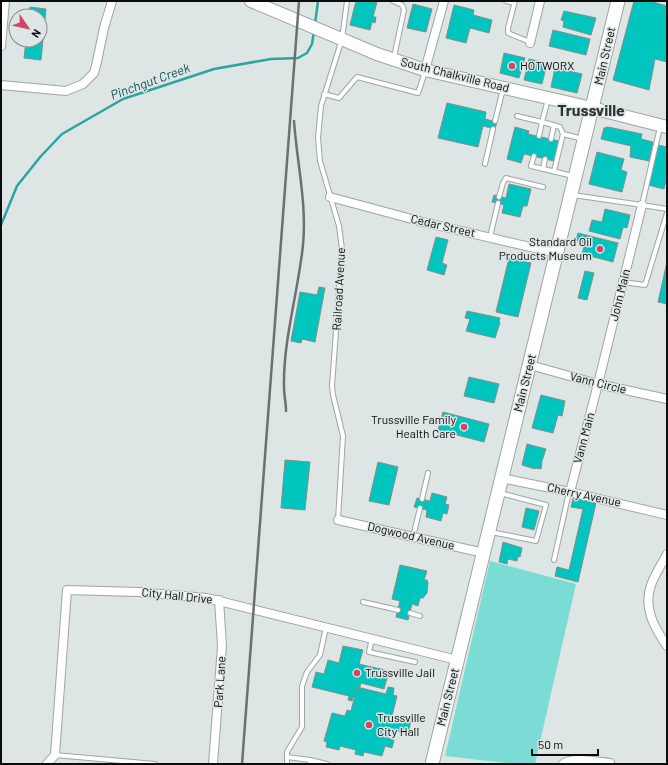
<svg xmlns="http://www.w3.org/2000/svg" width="668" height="765" font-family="Barlow,sans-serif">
	<rect width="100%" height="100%" fill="#dee5e5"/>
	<!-- green -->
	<path fill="#7bdcd6" d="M490 561 576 584 535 764H514L445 756Z"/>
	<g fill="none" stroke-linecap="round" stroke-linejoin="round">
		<!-- stream -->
		<g stroke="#2ca59f" stroke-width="2.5">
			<path d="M315 24 318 1"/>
			<path d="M1 225 17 186 41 156 62 134 123 99 214 69 271 59 298 58 307 53 312 44 314 31"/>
		</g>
	</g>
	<!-- building -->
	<g fill="#00c5be" stroke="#868c8b">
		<path d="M356 1 377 2 373 17H376L375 23 372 22 370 30 350 25Z"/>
		<path d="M634 1H649L667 6V62L655 59 649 90 613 80Z"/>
		<path d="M413 4 432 9 426 32 407 28Z"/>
		<path d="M454 5 474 10 473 15 492 20 489 33 470 28 466 43 446 38Z"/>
		<path d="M30 7 46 9 41 60 24 58 26 40H40V16H29Z"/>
		<path d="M564 11 596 18 591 35 563 27 564 21 561 20Z"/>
		<path d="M553 30 590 39 586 55 549 46Z"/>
		<path d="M504 53 525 58 519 78 500 73Z"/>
		<path d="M529 59 547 63 542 84 524 80Z"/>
		<path d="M555 68 582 74 577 93 551 87Z"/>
		<path d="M447 103 486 112 485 119 497 122 495 129 483 126 478 147 438 138Z"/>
		<path d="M515 127 529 131 528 134 559 141 554 161 524 154 521 163 507 159Z"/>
		<path d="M608 127 642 134 641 139 653 142 649 161 630 157 631 146 601 139 604 128Z"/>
		<path d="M658 145 667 147V177L664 189 648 185Z"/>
		<path d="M597 152 624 159 621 170 627 172 622 192 589 184Z"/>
		<path d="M509 184 531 189 527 206H523L520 217 502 213 504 205 492 202 494 195 506 198Z"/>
		<path d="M605 209 630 215 627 228 623 227 620 239 589 231 592 220 602 222Z"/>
		<path d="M578 233 618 243 613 262 582 254 585 243 576 240Z"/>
		<path d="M436 237 448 240 442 263 447 265 444 275 427 270Z"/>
		<path d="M509 258 531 263 518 317 496 312Z"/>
		<path d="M667 262V304L658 302Z"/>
		<path d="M585 271 594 273 587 300 578 298Z"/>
		<path d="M319 287 325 288 315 342 302 339 301 343 291 341 300 292 317 295Z"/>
		<path d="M467 311 500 318 499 322 500 323 495 338 466 331 470 319 465 318Z"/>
		<path d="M469 377 499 384 494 403 464 396Z"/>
		<path d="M541 395 565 401 562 416 558 415 553 433 532 428Z"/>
		<path d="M443 412 489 424 484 442 438 430Z"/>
		<path d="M527 444 546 449 542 461 541 469 535 468V469L522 465Z"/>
		<path d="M285 460 310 462 305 510 281 508Z"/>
		<path d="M378 462 398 467 389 505 369 501Z"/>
		<path d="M432 493 447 497 445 504 449 505 447 514 443 513 441 521 426 517 427 510 414 507 417 498 430 501Z"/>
		<path d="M573 498 596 503 578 582 555 576 557 567 569 570 583 509 571 507Z"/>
		<path d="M526 508 539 511 534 530 522 527Z"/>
		<path d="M503 542 522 548 520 557 518 556 517 561 508 559 507 564 499 562Z"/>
		<path d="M400 565 427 571 424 580H427L428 583 427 593 423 598H420L418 606 412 604 408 620 396 617 400 601 392 599Z"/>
		<path d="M343 646 363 650 359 664 389 671 384 689 361 683 360 687H357L355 697H353L352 701 348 700 349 696 312 687 316 672 324 674 328 660 339 663Z"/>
		<path d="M357 687 386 694 388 687 394 688 393 695 397 696 392 716 411 720 408 734 389 729 387 738 394 740 392 748 385 746 382 756 364 752 363 756 355 754 356 750 340 746 339 750 326 747 327 742 324 741 332 713 345 716 347 710 351 711Z"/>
	</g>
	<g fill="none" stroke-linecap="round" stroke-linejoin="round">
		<defs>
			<g id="service">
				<path d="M393 1 402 5 404 10 394 57"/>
				<path d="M506 1 514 3"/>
				<path d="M515 1 508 28V33L530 42"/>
				<path d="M324 94 339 98 357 77 418 93 425 72"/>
				<path d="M548 99 542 122 560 127 563 134"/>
				<path d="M517 116 542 122 539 136"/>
				<path d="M495 121 503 89"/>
				<path d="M551 139 554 125"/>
				<path d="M534 156 531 166 573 176"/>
				<path d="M485 164 493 129"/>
				<path d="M543 169 545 159"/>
				<path d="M554 171 563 134 583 139"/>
				<path d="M573 195 642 205 660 127"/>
				<path d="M499 197 503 183 506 178 543 187"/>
				<path d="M642 205 667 209"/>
				<path d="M490 237 498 203"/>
				<path d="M623 282 645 285 667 213"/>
				<path d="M422 499 428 473"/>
				<path d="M338 520 343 436 333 395 332 386 342 249 339 226 320 161 318 138 321 106 342 39 347 1"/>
				<path d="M491 532 536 541 546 505 500 493"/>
				<path d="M413 537 420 508"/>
				<path d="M554 560 569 492"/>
				<path d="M363 602 398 610"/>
				<path d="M410 613 420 616"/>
				<path d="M372 638 369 652 415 662"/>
				<path d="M55 755 155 764"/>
				<path d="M287 757 310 760"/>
				<path d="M287 764V752L302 727V686L307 672 320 655 326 627"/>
				<path d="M310 764V760L327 764"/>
			</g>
			<g id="minor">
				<path d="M530 43 540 1"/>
				<path d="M1 46 5 1"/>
				<path d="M425 70 444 1"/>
				<path d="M1 85 66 91 83 84 94 73 96 66 104 28 112 1"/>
				<path d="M330 197 423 222 556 253"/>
				<path d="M530 365 598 384 667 399"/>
				<path d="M501 478 570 492 667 515"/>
				<path d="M570 492 598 384 642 205"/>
				<path d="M338 520 484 553"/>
				<path d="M667 554C662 564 655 574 651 585 643 608 654 627 667 646"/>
				<path d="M47 764 55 755 67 590 138 592 207 598 457 660"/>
				<path d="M213 764 222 646 219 600"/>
				<path d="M563 764C570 756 599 762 610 763"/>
			</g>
			<path id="secondary" d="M251 1 377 54 425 70 592 108 667 127"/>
			<path id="primary" d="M432 764 618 1"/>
		</defs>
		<!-- service casing -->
		<use href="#service" stroke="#9ea5a4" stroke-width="6"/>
		<!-- minor casing -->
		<use href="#minor" stroke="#9ea5a4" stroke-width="10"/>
		<!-- secondary casing -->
		<use href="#secondary" stroke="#9ea5a4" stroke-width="14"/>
		<!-- primary casing -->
		<use href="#primary" stroke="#9ea5a4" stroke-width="15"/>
		<!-- service -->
		<use href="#service" stroke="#fff" stroke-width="4"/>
		<!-- minor -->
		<use href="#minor" stroke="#fff" stroke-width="8"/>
		<!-- secondary -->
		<use href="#secondary" stroke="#fff" stroke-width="12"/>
		<!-- primary -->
		<use href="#primary" stroke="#fff" stroke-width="13"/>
		<!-- rail -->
		<g stroke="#6b7070" stroke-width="2.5">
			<path d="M286 411C286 403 284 395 284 387 283 340 298 293 303 245 307 204 297 163 294 121"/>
			<path d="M242 764 299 1"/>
		</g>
	</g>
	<!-- markers -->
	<g fill="#d34467" stroke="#dee5e5" stroke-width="1.5">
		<circle cx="512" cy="66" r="4"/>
		<circle cx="600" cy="249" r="4"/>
		<circle cx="464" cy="427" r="4"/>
		<circle cx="357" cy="673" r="4"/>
		<circle cx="369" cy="725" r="4"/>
	</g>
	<g text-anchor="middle" stroke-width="3" stroke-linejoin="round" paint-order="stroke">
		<!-- street labels -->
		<g font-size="12" fill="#0a0d0c" stroke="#dee5e5">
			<text transform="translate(605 56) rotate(-77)" y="4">Main Street</text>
			<text transform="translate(455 75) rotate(14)" y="4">South Chalkville Road</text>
			<text transform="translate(443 226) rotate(13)" y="4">Cedar Street</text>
			<text transform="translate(339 289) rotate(-87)" y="4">Railroad Avenue</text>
			<text transform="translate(620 295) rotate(-76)" y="4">John Main</text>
			<text transform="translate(525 383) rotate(-76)" y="4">Main Street</text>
			<text transform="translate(598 383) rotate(14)" y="4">Vann Circle</text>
			<text transform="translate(584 438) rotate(-75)" y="4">Vann Main</text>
			<text transform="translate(584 495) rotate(12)" y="4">Cherry Avenue</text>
			<text transform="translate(411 536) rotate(13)" y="4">Dogwood Avenue</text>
			<text transform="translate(177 596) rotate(6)" y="4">City Hall Drive</text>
			<text transform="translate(220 682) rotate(-86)" y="4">Park Lane</text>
			<text transform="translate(448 697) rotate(-76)" y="4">Main Street</text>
		</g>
		<!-- poi labels -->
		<g font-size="12" fill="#0a0d0c" stroke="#dee5e5" text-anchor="start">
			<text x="520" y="70">HOTWORX</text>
			<text x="592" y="246" text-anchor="end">Standard Oil<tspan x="592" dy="14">Products Museum</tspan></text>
			<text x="456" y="424" text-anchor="end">Trussville Family<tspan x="456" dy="14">Health Care</tspan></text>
			<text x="365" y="677">Trussville Jail</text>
			<text x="377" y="722">Trussville<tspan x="377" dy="14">City Hall</tspan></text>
		</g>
		<!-- water labels -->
		<g font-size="13" font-style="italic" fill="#0f524f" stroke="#dee5e5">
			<text transform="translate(150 81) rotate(-20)" y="5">Pinchgut Creek</text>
		</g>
		<!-- district labels -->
		<g font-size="16" font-weight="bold" fill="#2e3433" stroke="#dee5e5">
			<text x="591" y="116">Trussville</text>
		</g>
	</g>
	<!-- border -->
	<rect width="668" height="765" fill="none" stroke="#0a0d0c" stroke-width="4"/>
	<!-- north arrow -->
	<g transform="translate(28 28) rotate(124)"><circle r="19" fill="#dee5e5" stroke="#898f8e"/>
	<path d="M0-3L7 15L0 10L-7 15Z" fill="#d34467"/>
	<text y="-6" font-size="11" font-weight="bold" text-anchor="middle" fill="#0a0d0c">N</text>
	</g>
	<!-- scale -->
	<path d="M532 749v6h66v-6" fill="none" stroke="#0a0d0c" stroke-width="2"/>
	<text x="538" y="749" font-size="12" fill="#0a0d0c" stroke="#dee5e5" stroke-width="3" paint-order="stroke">50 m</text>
</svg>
